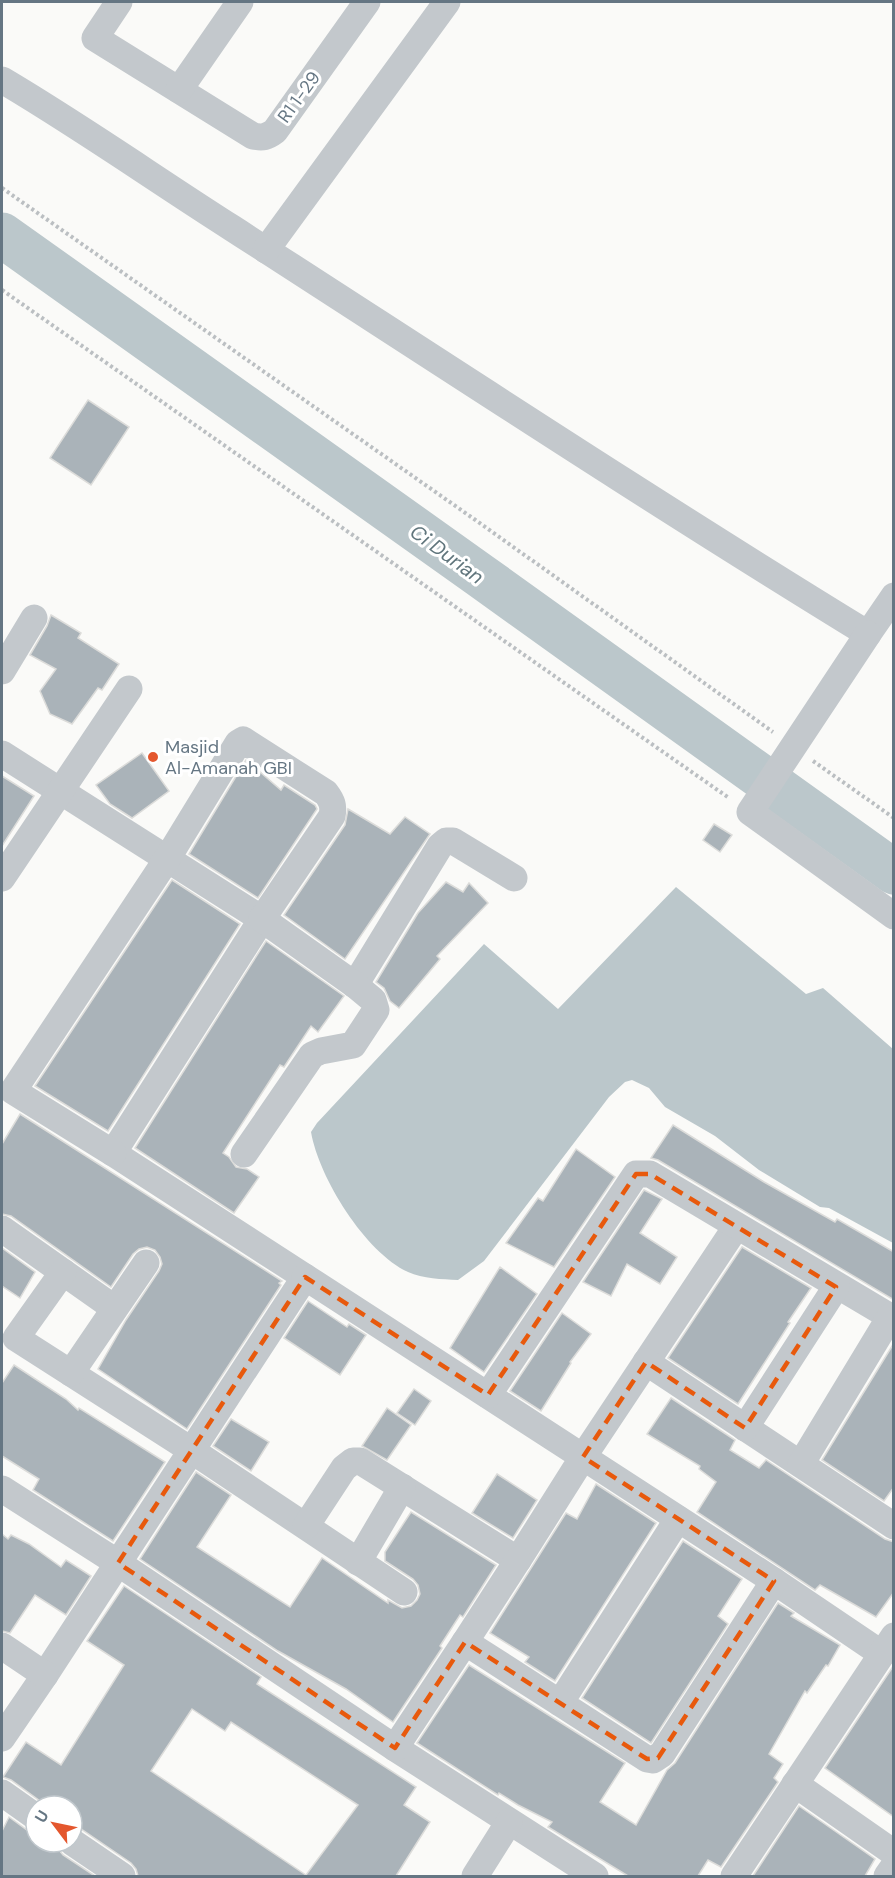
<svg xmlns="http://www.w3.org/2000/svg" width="895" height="1878" font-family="'DM Sans',sans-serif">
	<rect width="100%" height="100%" fill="#fafaf8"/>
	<!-- water -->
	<path fill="#bbc7cb" d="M676 887 806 994 823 988 893 1049V1243L829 1208 820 1207 759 1170 715 1136 665 1107 649 1088 632 1080 625 1082 609 1097 484 1261 458 1280C442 1279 423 1279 408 1272 365 1252 319 1178 311 1132L317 1123 484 944 558 1009Z"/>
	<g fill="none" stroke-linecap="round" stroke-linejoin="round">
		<!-- river -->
		<path stroke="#bbc7cb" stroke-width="45" d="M2 235 481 576 894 872"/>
	</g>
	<!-- building -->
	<g fill="#aab3b9" stroke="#dcdcda" stroke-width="1.5" fill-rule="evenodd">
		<path d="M88 400 129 427 91 485 50 458Z"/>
		<path d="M51 615 81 633 78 638 119 664 102 690 98 688 72 724 50 714 40 691 56 669 30 655 47 626Z"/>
		<path d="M142 753 169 791 132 818 110 804 96 785Z"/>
		<path d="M246 760 281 790 284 785 315 805 317 809 258 898 189 854Z"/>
		<path d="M2 776 34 796 2 846Z"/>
		<path d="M348 809 390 834 405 817 430 834 345 959 284 915 345 825Z"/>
		<path d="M714 824 732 835 720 852 703 840Z"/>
		<path d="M172 880 240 924 108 1131 35 1086Z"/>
		<path d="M446 882 463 892 469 883 488 903 437 956 440 959 399 1008 390 1001 384 988 376 982 418 913Z"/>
		<path d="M266 941 344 996 318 1032 311 1026 284 1067 280 1065 223 1153 229 1157 236 1167 247 1169 259 1177 234 1213 135 1148Z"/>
		<path d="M20 1114 282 1281 279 1283 281 1285 187 1429 98 1369 126 1320 159 1271 162 1264 160 1257 155 1250 147 1247 139 1249 133 1254 111 1287 11 1216 2 1214V1144Z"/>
		<path d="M673 1125 764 1182 835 1222 837 1219 894 1252V1300L658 1160 651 1158Z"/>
		<path d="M576 1149 615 1177 554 1267 506 1243 538 1198 543 1201Z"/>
		<path d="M644 1190 662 1199 640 1233 677 1257 660 1284 627 1264 611 1296 583 1282Z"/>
		<path d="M742 1247 811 1288 788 1322 790 1323 738 1404 668 1358Z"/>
		<path d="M2 1248 35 1272 20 1298 2 1286Z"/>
		<path d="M500 1267 537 1294 484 1372 450 1348Z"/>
		<path d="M308 1301 347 1327 349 1324 366 1335 340 1375 284 1338Z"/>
		<path d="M562 1313 591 1334 570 1362 571 1363 541 1411 510 1391Z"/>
		<path d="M894 1343V1487L884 1501 822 1460Z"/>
		<path d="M14 1365 66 1399 78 1410 79 1408 165 1462 113 1541 33 1490 39 1479 2 1456V1383Z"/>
		<path d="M414 1389 431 1401 415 1425 397 1413Z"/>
		<path d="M671 1398 735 1440 730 1450 759 1468 766 1460 885 1539 894 1542V1592L876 1617 820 1585 815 1590 697 1512 716 1482 699 1469 700 1466 647 1434Z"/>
		<path d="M387 1408 411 1425 387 1460 362 1446Z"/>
		<path d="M231 1419 269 1442 251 1471 213 1446Z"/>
		<path d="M196 1472 231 1495 197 1547 290 1607 322 1558 388 1603V1600L402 1608 411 1606 417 1600 420 1594 418 1585 413 1579 385 1561V1552L411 1512 496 1565 463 1617 460 1615 440 1646 442 1648 393 1722 346 1689 278 1651 140 1559Z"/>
		<path d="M497 1474 537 1500 513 1538 472 1513Z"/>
		<path d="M596 1484 656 1523 555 1681 525 1662 529 1657 490 1633 566 1513 577 1519Z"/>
		<path d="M2 1534 8 1539 11 1535 29 1544 61 1567 66 1560 91 1576 66 1615 35 1595 10 1633 2 1631Z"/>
		<path d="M683 1541 742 1579 718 1616 728 1624 651 1743 582 1698Z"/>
		<path d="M124 1586 261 1677 257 1684 416 1787 404 1805 430 1822 396 1876H138L136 1869 131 1863 81 1829 72 1826V1806H47L11 1780 3 1777 26 1742 61 1765 124 1665 87 1641ZM192 1709 225 1731 231 1722 358 1805 306 1875 151 1771Z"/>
		<path d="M778 1603 794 1613 791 1616 840 1645 828 1666 826 1665 807 1693 805 1691 769 1754 783 1764 774 1778 778 1782 721 1867 708 1860 698 1876H628L548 1827 552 1822 518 1805 499 1793 498 1795 417 1743 469 1665 625 1763 600 1802 636 1825 667 1770 675 1763Z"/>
		<path d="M894 1665V1817L825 1768Z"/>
		<path d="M799 1806 875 1859 865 1876H753Z"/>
		<path d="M9 1817 27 1830 36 1833V1842H56L58 1849 63 1855 95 1876H2V1831Z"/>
	</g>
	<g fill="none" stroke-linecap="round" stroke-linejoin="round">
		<!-- path -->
		<g stroke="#bbbfc2" stroke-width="4" stroke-dasharray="3 3" stroke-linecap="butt">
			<path d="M2 188 474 519 773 732"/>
			<path d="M2 290 729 798"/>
			<path d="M813 761 894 818"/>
		</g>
		<!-- street -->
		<g stroke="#c3c8cc" stroke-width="27">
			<path d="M119 2 95 38 253 136C263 138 267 137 275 131L367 2"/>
			<path d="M2 80C80 126 155 179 232 228 443 364 654 503 868 634L894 596"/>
			<path d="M179 90 240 2"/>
			<path d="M266 250 447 2"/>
			<path d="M868 634 750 812 894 916"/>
			<path d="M2 671 34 618"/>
			<path d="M2 754 262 919 113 1153 305 1277 118 1563 395 1748 595 1876"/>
			<path d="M2 878 129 689"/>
			<path d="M355 985 440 846 446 841H453L514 878"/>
			<path d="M113 1153 13 1091 167 859 238 743 243 740 326 793C332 801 334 806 332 816L262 919 355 985 373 1000 376 1010 353 1045 321 1051 312 1055 244 1154"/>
			<path d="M736 1227 583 1457 774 1581 882 1654"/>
			<path d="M2 1229 114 1308"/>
			<path d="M63 1272 16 1338 191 1450 404 1592"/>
			<path d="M305 1277 583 1457 518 1560 360 1461H353L344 1468 306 1526"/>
			<path d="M646 1362 894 1526"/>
			<path d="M71 1373 146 1263"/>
			<path d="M488 1395 636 1174H650L894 1319"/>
			<path d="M745 1428 836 1287"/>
			<path d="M801 1464 890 1317"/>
			<path d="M2 1489 118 1563 45 1675 2 1738"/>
			<path d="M678 1519 560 1703 647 1759 653 1760 662 1754 774 1581"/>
			<path d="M518 1560 465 1642 560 1703"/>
			<path d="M358 1562 402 1487"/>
			<path d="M2 1646 45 1675"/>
			<path d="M395 1748 465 1642"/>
			<path d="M795 1784 894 1853"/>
			<path d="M2 1793 36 1817"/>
			<path d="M72 1842 122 1876"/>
			<path d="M475 1876 509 1822"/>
			<path d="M734 1876 894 1636"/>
			<path d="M887 1876 894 1866"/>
		</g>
	</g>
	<!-- marked area -->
	<path fill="none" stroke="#e8590c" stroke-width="4.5" stroke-dasharray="12 8" stroke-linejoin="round" d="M636 1174H650L836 1287 745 1428 646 1362 583 1457 774 1581 658 1758 647 1759 465 1642 395 1748 118 1563 305 1277 488 1395Z"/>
	<!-- markers -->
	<circle fill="#e4572e" stroke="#fff" stroke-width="2" cx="153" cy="757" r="6"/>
	<g text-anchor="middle" stroke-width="6" stroke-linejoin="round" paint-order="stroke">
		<!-- street labels -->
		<g font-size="18" fill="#657683" stroke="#fff">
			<text transform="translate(299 97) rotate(-54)" y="6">R1 1-29</text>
		</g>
		<!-- poi labels -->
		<g font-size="18" fill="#657683" stroke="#fff" text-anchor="start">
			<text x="165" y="753">Masjid<tspan x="165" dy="21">Al-Amanah GBI</tspan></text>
		</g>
		<!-- water labels -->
		<g font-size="20" font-style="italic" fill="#60757c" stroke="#fff">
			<text transform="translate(447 554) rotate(36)" y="7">Ci Durian</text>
		</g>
	</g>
	<!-- border -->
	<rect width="895" height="1878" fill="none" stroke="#657683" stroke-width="6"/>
	<!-- north arrow -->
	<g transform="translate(54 1824) rotate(302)"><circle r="28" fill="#ffffff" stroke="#c1c8cd" stroke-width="1.5"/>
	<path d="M0-4.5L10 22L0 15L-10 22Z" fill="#e4572e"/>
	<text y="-9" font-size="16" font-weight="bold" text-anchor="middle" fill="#657683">U</text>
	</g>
</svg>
